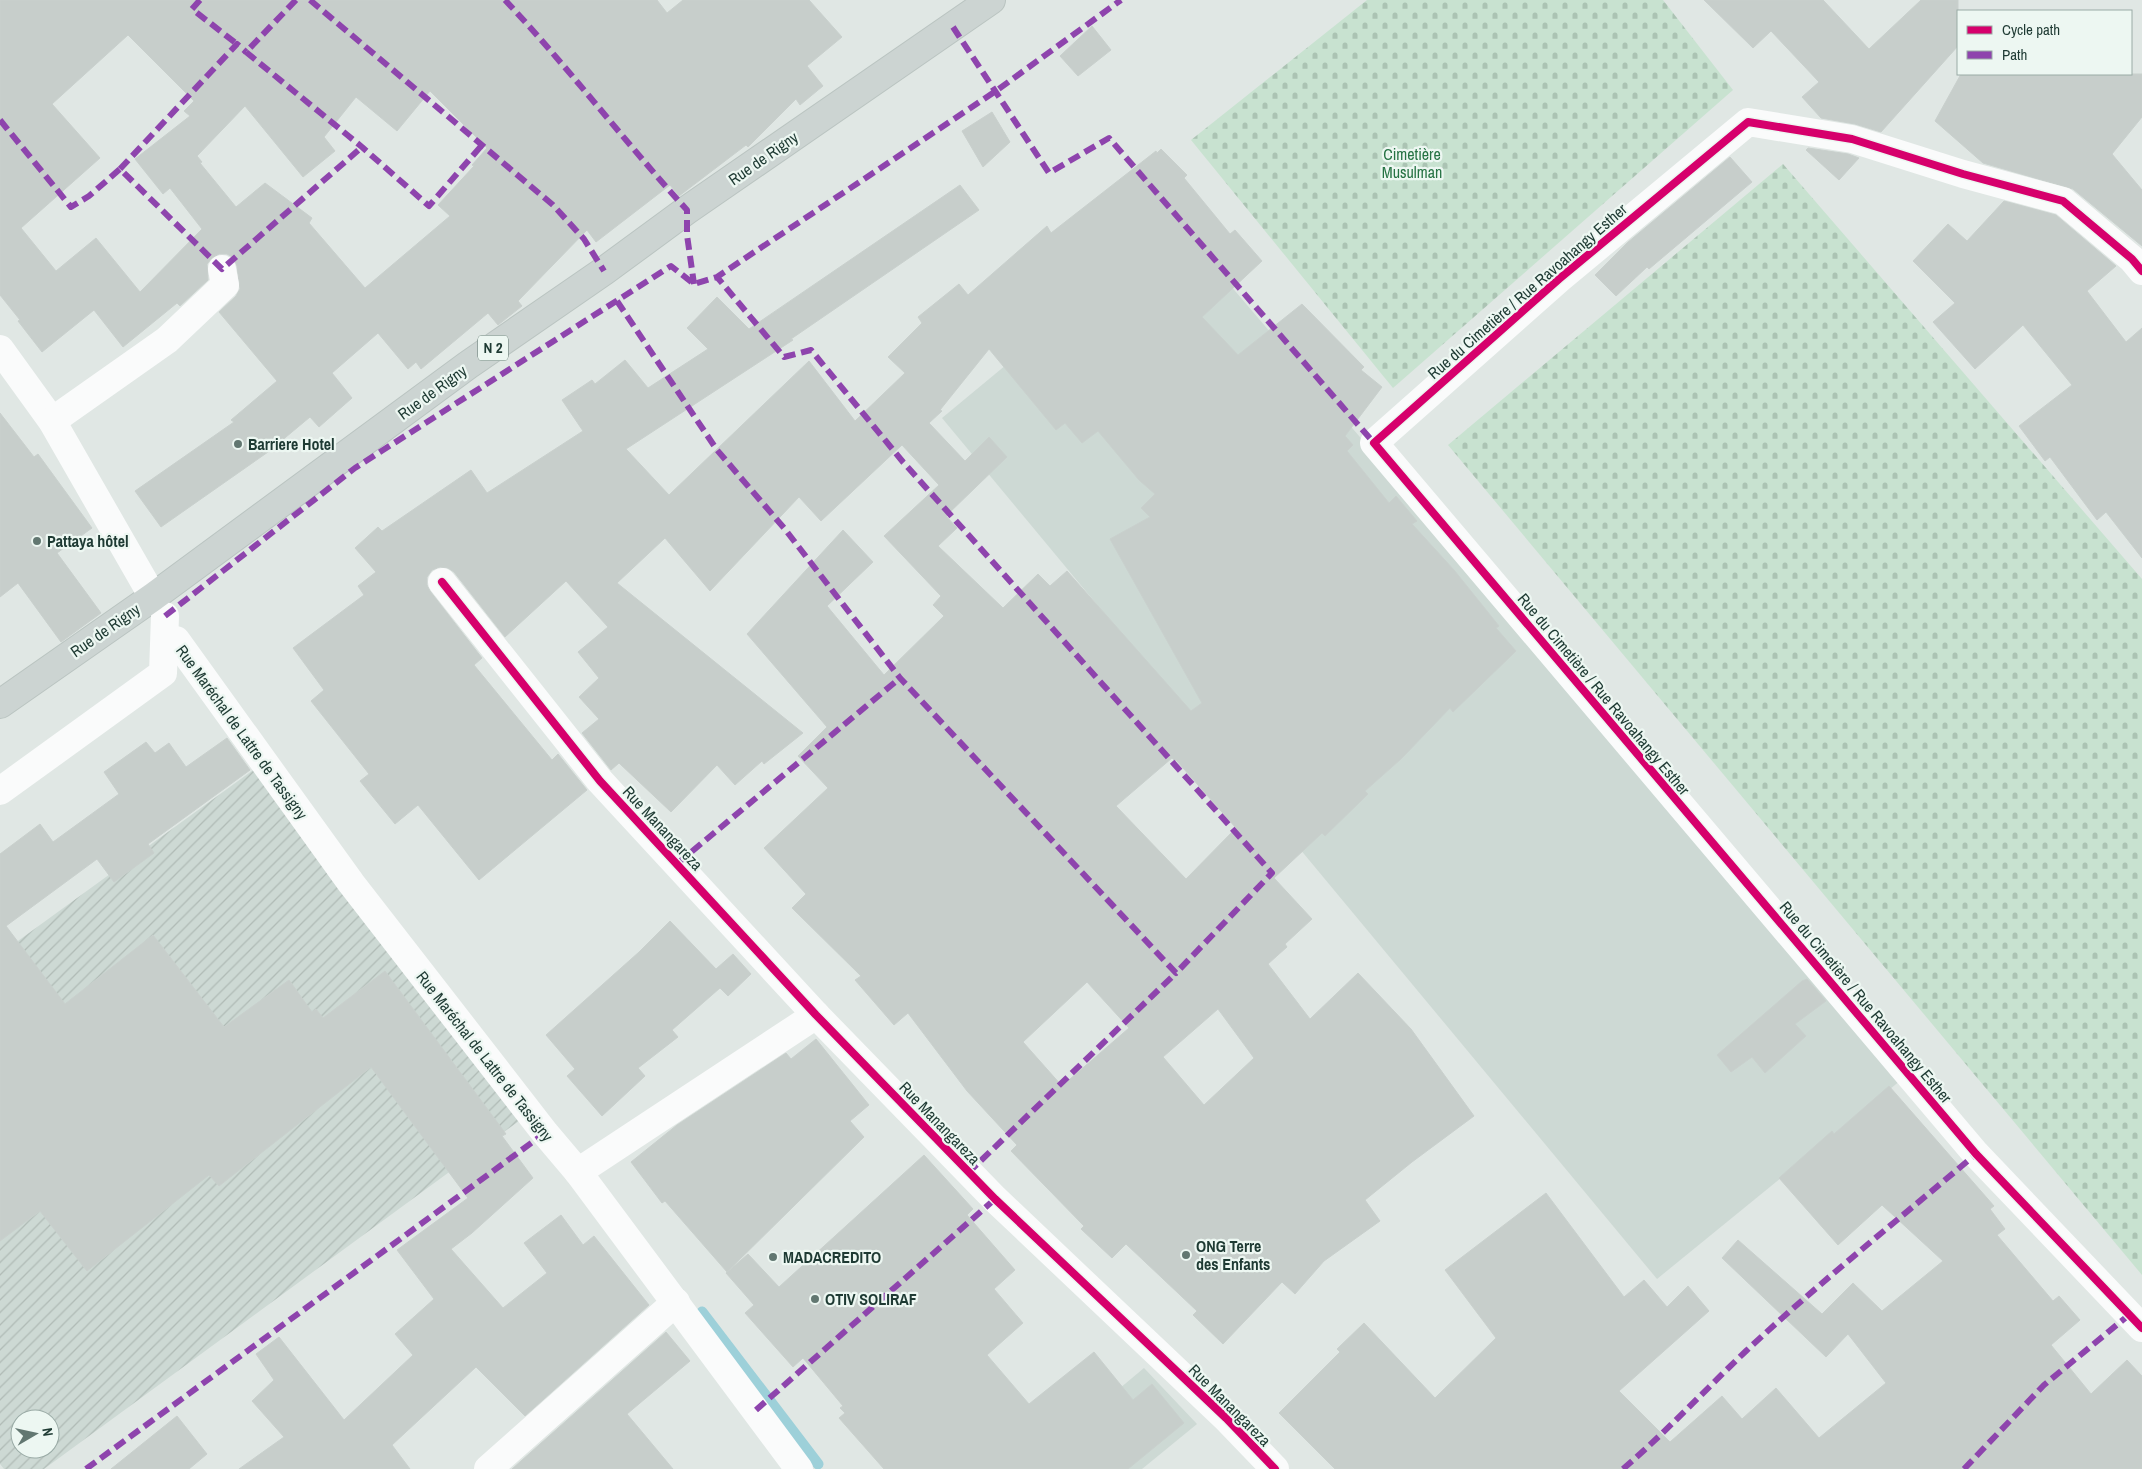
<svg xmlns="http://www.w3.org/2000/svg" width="2142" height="1469" font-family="'Archivo Narrow',sans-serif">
	<defs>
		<pattern id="industrial-furrows" width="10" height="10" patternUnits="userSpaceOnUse" patternTransform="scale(1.25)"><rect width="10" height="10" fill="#cdd9d4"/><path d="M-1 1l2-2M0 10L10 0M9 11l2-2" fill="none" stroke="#b0bbb6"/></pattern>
		<pattern id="cemetery-stones" width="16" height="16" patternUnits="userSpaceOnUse" patternTransform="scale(1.25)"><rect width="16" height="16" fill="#c8e2d0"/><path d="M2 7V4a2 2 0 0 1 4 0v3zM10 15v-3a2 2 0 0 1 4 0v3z" fill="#abc3b3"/></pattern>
	</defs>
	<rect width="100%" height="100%" fill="#e0e7e4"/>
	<!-- built -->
	<g fill="#cdd9d4">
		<path d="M1177 223 1906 1076 1657 1279 942 418Z"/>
		<path d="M1144 1368 1197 1424 1142 1469H1103L1070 1430Z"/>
	</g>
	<!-- industrial -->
	<path fill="url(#industrial-furrows)" fill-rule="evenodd" d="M263 763 519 1121 44 1469H4L0 1464V954ZM20 1419H50V1449H20Z"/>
	<!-- cemetery -->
	<g fill="url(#cemetery-stones)">
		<path d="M1367 0H1663L1733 90 1393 388 1191 140Z"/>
		<path d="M1783 164 2142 579V1275L1448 445Z"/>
	</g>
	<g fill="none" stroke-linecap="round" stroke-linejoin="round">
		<!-- stream -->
		<path stroke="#9dd0d9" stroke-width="11" d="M702 1312 818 1464"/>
	</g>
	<!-- building -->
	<g fill="#c7cecb" stroke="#c9d0cd" fill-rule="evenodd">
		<path d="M0 0H657L667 13 683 0H809L842 37 807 66 823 86 800 105 796 99 748 147 746 145 679 196 670 185 596 242 587 230 518 301 522 306 498 325 488 313 421 369 416 362 408 369 378 333 332 373 352 398 319 427 310 417 268 452 161 527 135 491 234 422 231 420 277 381 219 312 236 296 240 289 237 266 234 258 227 254H219L212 258 207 264 208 280 180 306 177 303 123 347 94 310 42 352 18 321 20 320 0 295ZM128 35 194 101 184 111 190 116 135 159 163 194 170 188 202 229 140 292 96 238 56 271 21 228 100 158 52 104ZM430 91 487 148 472 165 474 166 438 205 450 216 365 288 309 223 312 218 265 183 236 207 200 163 202 162 197 156 245 106 303 177 335 151 324 137 356 97 397 131Z"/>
		<path d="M1704 0H1823L1869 49 1921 0H1958V46L1881 132 1855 124 1821 118 1802 97 1819 82 1771 31 1753 48Z"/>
		<path d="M1092 26 1111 50 1078 76 1060 56Z"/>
		<path d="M1961 74H2142V117L2112 154 2142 190V246L2073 189 1983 163 1935 121Z"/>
		<path d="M992 112 1010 142 983 167 962 131Z"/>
		<path d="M1808 148 1848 154 1859 158 1839 180 1806 150Z"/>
		<path d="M1161 149 1187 175 1184 178 1230 234 1235 230 1262 261 1202 317 1238 355 1302 304 1364 367 1361 370 1382 387 1345 436 1353 445 1347 451 1389 503 1396 496 1417 521 1412 524 1454 570 1499 626 1496 628 1516 651 1453 712 1450 708 1401 759 1365 791 1368 794 1325 836 1322 833 1274 878 1312 919 1285 944 1287 947 1268 964 1310 1019 1358 973 1411 1029 1474 1116 1412 1162 1365 1200 1380 1221 1324 1261 1295 1294 1282 1282 1223 1344 1193 1315 1197 1311 1126 1244 1112 1258 1081 1229 1084 1226 1011 1151 1017 1145 967 1091 908 1013 894 1025 855 980 861 976 792 908 806 894 764 848 828 788 798 756 827 727 747 634 843 530 873 562 827 606 884 675 944 616 933 605 941 596 884 536 939 485 902 445 821 521 799 497 710 591 665 538 617 583 803 733 764 764 762 761 735 785 717 765 671 812 619 763 611 770 582 733 599 719 579 697 599 678 578 652 608 627 566 581 505 637 454 572 448 568 440 567 432 570 427 577V585L430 591 482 658 474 665 552 760 558 754 587 790 479 880 418 805 395 824 360 781 369 774 311 701 324 690 293 648 364 595 358 586 376 572 355 548 378 527 382 531 471 470 487 493 583 431 562 400 592 380 595 384 625 360 648 388 708 349 687 328 717 297 749 329 960 185 979 210 791 339 793 340 626 449 669 495 809 361 855 421 905 373 888 357 922 323 918 317 959 284 968 295 1047 226 1051 233 1156 151 1157 153ZM989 349 1056 430 1065 423 1082 443 1098 431 1139 480 1155 494 1141 508 1150 517 1110 539 1202 703 1191 711 1067 571 1050 586 1038 574 1003 608 938 546 957 528 946 516 1007 457 989 437 965 461 929 423 942 411 940 410ZM1172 758 1175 761 1176 760 1236 828 1186 879 1116 806ZM1087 982 1129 1028 1062 1086 1023 1042ZM1218 1009 1254 1058 1204 1105 1163 1057Z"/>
		<path d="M1730 157 1752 182 1649 269 1647 267 1616 296 1595 275 1627 243Z"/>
		<path d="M2004 201 2056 215 2116 266 2087 291 2126 342 2142 328V558L2106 512 2097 520 2050 457 2045 461 2019 426 2072 385 2023 325 1975 369 1933 322 1955 303 1913 261 1948 224 1967 241Z"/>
		<path d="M0 413 34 457 38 454 92 528 57 553 101 613 61 642 18 583 0 597Z"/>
		<path d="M227 738 250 770 148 844 154 853 114 882 97 859 6 926 65 1004 153 935 224 1027 289 980 312 1012 316 1009 323 1018 385 971 506 1134 502 1136 533 1178 472 1233 451 1249 503 1308 547 1273 524 1243 561 1215 583 1245 594 1236 649 1305 525 1416 476 1367 392 1445 410 1469H239L284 1437 252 1401 274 1380 256 1354 279 1337 344 1420 413 1355 395 1334 434 1299 397 1250 468 1198 371 1067 219 1186 209 1175 87 1271 40 1211 0 1241V854L40 824 53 842 119 794 104 772 146 742 155 753 169 743 186 767Z"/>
		<path d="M670 921 716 969 733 954 751 974 728 996 720 988 672 1030 678 1037 638 1068 645 1076 602 1116 567 1076 575 1069 546 1035 639 952Z"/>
		<path d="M1807 979 1826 1001 1795 1024 1806 1036 1765 1073 1752 1057 1731 1072 1717 1055 1802 981Z"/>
		<path d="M816 1039 869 1105 850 1121 864 1137 727 1272 665 1201 662 1203 631 1162 677 1125 786 1053 791 1059Z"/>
		<path d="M1889 1086 1994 1206 1990 1209 2005 1229 1997 1235 2053 1301 2059 1296 2080 1320 2051 1345 2091 1394 2127 1360 2142 1376V1469H1335L1279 1413 1340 1352 1337 1349 1364 1323 1435 1398 1496 1338 1445 1270 1546 1193 1624 1297 1644 1280 1667 1307 1688 1286 1709 1311 1619 1391 1670 1442 1722 1396 1742 1419 1776 1388 1819 1438 1886 1383 1848 1334 1826 1357 1722 1258 1738 1240 1822 1314 1853 1283 1882 1311 1943 1261 1882 1205 1838 1245 1779 1178 1832 1131 1834 1134Z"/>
		<path d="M924 1155 973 1209 967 1215 1015 1270 994 1289 1023 1323 987 1355 1029 1404 1094 1352 1133 1400 1152 1384 1184 1423 1128 1469H884L839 1418 845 1413 840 1408 843 1406 803 1358 793 1367 745 1313 754 1305 726 1273 748 1254 779 1287Z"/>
		<path d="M666 1332 690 1361 627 1414 673 1469H512Z"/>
		<path d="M177 1416 207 1454 189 1469H111Z"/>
	</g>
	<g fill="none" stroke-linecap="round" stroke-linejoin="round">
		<defs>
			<path id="major" d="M0 704 153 597 468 365 604 271 687 210 991 0"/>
		</defs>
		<!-- major casing -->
		<use href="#major" stroke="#bac4c1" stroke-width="30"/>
		<!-- minor -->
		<g stroke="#fafbfb" stroke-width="28">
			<path d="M2142 271 2132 259 2063 201 1963 174 1852 139 1748 122 1559 279 1374 443 1976 1154 2142 1328"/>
			<path d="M0 349 52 421 153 597"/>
			<path d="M52 421 167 340 225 285 222 269"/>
			<path d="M442 582 600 781 816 1015 995 1199 1226 1418 1275 1469"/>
			<path d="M176 640 351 883 545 1133 578 1172 799 1469"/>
			<path d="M0 791 163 673 165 616"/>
			<path d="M578 1172 816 1015"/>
			<path d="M488 1469 676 1302"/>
		</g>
		<!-- major -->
		<use href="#major" stroke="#ccd4d2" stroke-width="28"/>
		<!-- quiet -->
		<g stroke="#8e44ad" stroke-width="6" stroke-dasharray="12 6" stroke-linecap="butt">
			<path d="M200 0 192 9 237 44"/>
			<path d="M296 0 246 52 362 147 429 206 482 145"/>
			<path d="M310 0 553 205 584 239 604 271"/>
			<path d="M505 0C568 67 624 141 687 210V235L694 284"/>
			<path d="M953 27 1049 173 1109 138 1374 443"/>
			<path d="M0 120 71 207 89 196 120 169 222 269 362 147"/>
			<path d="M120 169 237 44 246 52"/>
			<path d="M617 301 717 450 784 528 900 678 1176 973 1272 873 903 462 811 350 784 357 717 277"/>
			<path d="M165 616 355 468 671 266 694 284 717 277 996 91 1121 0"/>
			<path d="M678 863 900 678"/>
			<path d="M968 1173 1176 973"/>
			<path d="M756 1410 995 1199"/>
			<path d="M86 1469 545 1133"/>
			<path d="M1623 1469C1667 1431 1704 1391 1746 1351 1820 1282 1899 1219 1976 1154"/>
			<path d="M1964 1469 2044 1385 2130 1314"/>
		</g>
		<defs>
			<g id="cycleway">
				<path d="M2142 271 2132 259 2063 201 1963 174 1852 139 1748 122 1559 279 1374 443 1976 1154 2142 1328"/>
				<path d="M442 582 600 781 816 1015 995 1199 1226 1418 1275 1469"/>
			</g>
		</defs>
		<!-- cycleway casing -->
		<use href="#cycleway" stroke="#edf7f2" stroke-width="11"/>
		<!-- cycleway -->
		<use href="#cycleway" stroke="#d6006c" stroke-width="8"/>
	</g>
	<!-- markers -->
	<g fill="#627771" stroke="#edf7f2" stroke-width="2">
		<circle cx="238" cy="444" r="5"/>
		<circle cx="37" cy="541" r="5"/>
		<circle cx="1186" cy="1255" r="5"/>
		<circle cx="773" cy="1257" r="5"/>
		<circle cx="815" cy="1299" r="5"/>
	</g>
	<g text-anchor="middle" stroke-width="4.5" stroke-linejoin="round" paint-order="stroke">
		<!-- shield labels -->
		<rect fill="#edf7f2" stroke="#5c736c" stroke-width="1" x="478" y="335.5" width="30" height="25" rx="4"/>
		<g font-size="15" font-weight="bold" fill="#1e3a33">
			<text x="493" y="353">N 2</text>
		</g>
		<!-- park labels -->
		<g font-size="16" fill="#267344" stroke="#edf7f2">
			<text x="1412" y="160">Cimetière<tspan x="1412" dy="18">Musulman</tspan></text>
		</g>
		<!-- street labels -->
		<g font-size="16" fill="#1e3a33" stroke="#edf7f2">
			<text transform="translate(763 158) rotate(-35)" y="6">Rue de Rigny</text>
			<text transform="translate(1527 291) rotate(-41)" y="6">Rue du Cimetière / Rue Ravoahangy Esther</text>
			<text transform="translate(432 392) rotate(-36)" y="6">Rue de Rigny</text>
			<text transform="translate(105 630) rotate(-35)" y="6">Rue de Rigny</text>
			<text transform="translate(1604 694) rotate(50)" y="6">Rue du Cimetière / Rue Ravoahangy Esther</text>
			<text transform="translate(242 732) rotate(54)" y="6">Rue Maréchal de Lattre de Tassigny</text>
			<text transform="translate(663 828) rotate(47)" y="6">Rue Manangareza</text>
			<text transform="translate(1866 1002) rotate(50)" y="6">Rue du Cimetière / Rue Ravoahangy Esther</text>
			<text transform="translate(485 1056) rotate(52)" y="6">Rue Maréchal de Lattre de Tassigny</text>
			<text transform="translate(940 1123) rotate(46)" y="6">Rue Manangareza</text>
			<text transform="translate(1230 1405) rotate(45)" y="6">Rue Manangareza</text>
		</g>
		<!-- poi labels -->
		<g font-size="16" font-weight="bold" fill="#1e3a33" stroke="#edf7f2" text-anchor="start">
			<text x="248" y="450">Barriere Hotel</text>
			<text x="47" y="547">Pattaya hôtel</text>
			<text x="1196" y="1252">ONG Terre<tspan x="1196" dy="18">des Enfants</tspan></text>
			<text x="783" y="1263">MADACREDITO</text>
			<text x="825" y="1305">OTIV SOLIRAF</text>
		</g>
	</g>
	<!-- legend -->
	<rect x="1957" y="10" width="175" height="65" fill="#edf7f2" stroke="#9aaba6"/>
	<rect x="1967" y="26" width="25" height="8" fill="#d6006c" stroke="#9aaba6"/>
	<text x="2002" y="35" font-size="15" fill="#1e3a33">Cycle path</text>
	<rect x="1967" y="51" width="25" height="8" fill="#8e44ad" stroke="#9aaba6"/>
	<text x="2002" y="60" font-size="15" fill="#1e3a33">Path</text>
	<!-- north arrow -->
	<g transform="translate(35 1434) rotate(81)"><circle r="24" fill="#edf7f2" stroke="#9aaba6"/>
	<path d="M0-4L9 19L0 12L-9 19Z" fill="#627771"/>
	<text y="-8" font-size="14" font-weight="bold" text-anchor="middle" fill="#1e3a33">N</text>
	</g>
</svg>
